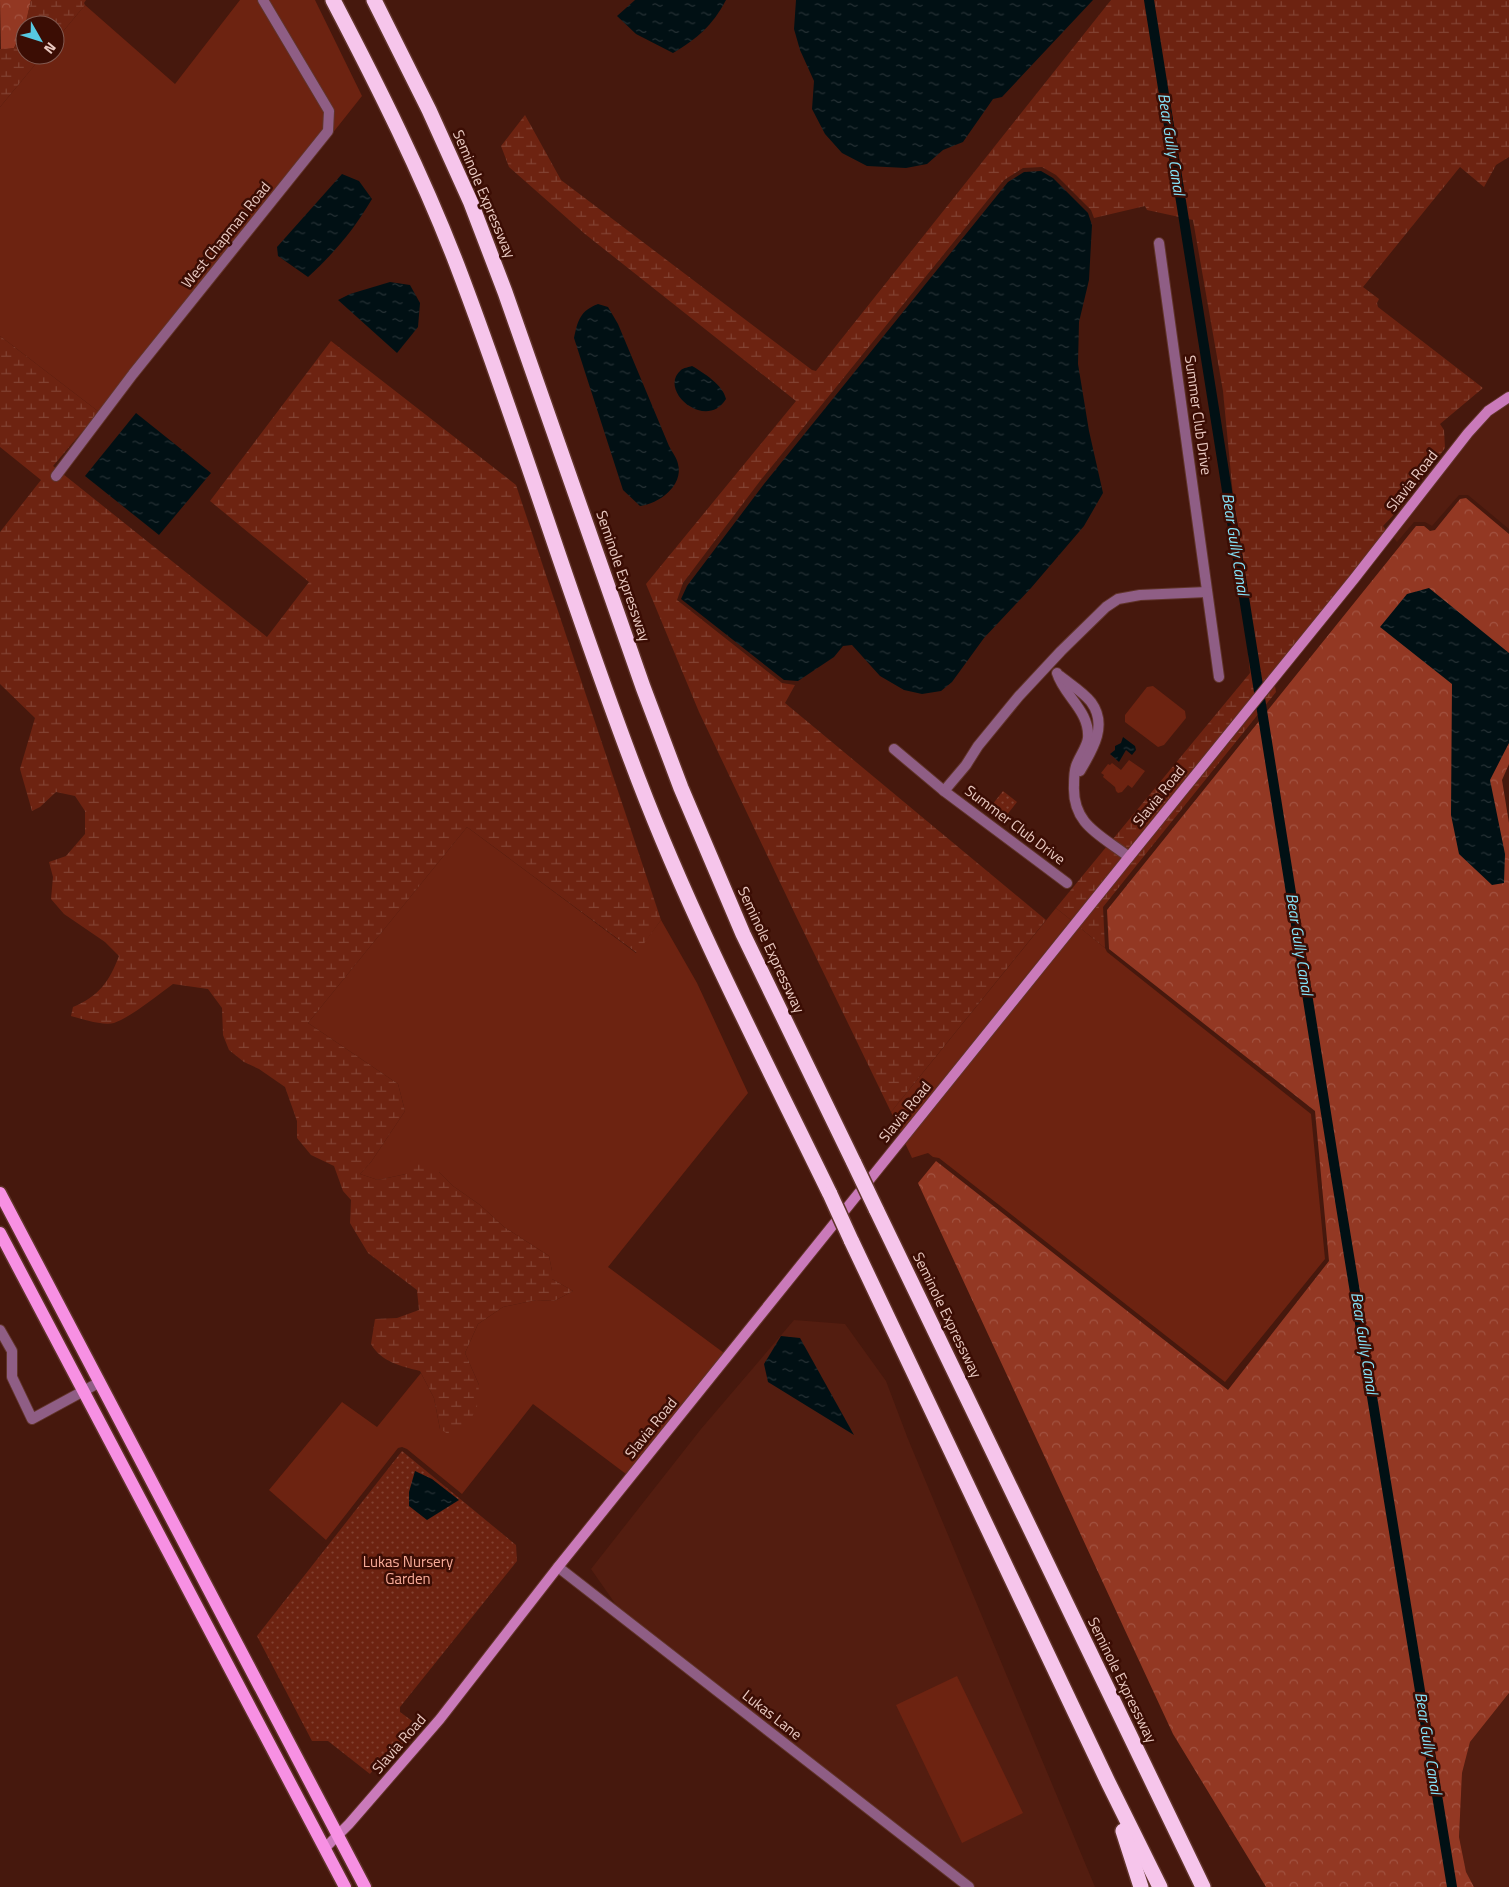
<svg xmlns="http://www.w3.org/2000/svg" width="1509" height="1887" font-family="'Titillium Web',sans-serif">
	<defs>
		<pattern id="forest-crowns" width="20" height="18" patternUnits="userSpaceOnUse" patternTransform="scale(1.25)"><rect width="20" height="18" fill="#933823"/><path d="M2 6a3 3 0 1 1 6 0M12 15a3 3 0 1 1 6 0" fill="none" stroke="#a25341"/></pattern>
		<pattern id="wetland-marsh" width="20" height="14" patternUnits="userSpaceOnUse" patternTransform="scale(1.25)"><rect width="20" height="14" fill="#6d2311"/><path d="M1 5h8M5 5V1M11 12h8M15 12V8" fill="none" stroke="#824232"/></pattern>
		<pattern id="park-dots" width="8" height="8" patternUnits="userSpaceOnUse" patternTransform="scale(1.25)"><rect width="8" height="8" fill="#6d2311"/><path d="M2 2h.1M6 6h.1" fill="none" stroke="#824232" stroke-width="1.8" stroke-linecap="round"/></pattern>
		<pattern id="water-ripples" width="26" height="14" patternUnits="userSpaceOnUse" patternTransform="scale(1.25)"><rect width="26" height="14" fill="#011014"/><path d="M2 4q2-2 4 0t4 0M15 11q2-2 4 0t4 0" fill="none" stroke="#263135"/></pattern>
	</defs>
	<rect width="100%" height="100%" fill="#46180d"/>
	<!-- built -->
	<g fill="#531d10">
		<path d="M1509 403V529L1468 495H1459L1432 526 1425 522H1414L1397 542 1393 537 1472 436 1492 415Z"/>
		<path d="M794 1320 845 1324 886 1381 908 1439 1095 1887H969L628 1622 591 1569 701 1429Z"/>
		<path d="M1509 1693V1887H1474L1466 1873 1459 1837 1462 1773 1470 1742Z"/>
	</g>
	<!-- grass -->
	<g fill="#6d2311">
		<path d="M240 0H315L362 96 220 275 212 269 99 412 0 336V107L43 55H55V41L85 5 175 84Z"/>
		<path d="M1153 686 1185 711 1186 718 1164 745 1158 747 1125 722V715L1147 687Z"/>
		<path d="M1129 760 1145 771 1132 788 1128 785 1122 792 1118 793 1116 791 1115 787 1103 777 1104 775 1101 773 1108 764 1110 765 1112 763 1121 770Z"/>
		<path d="M467 827 636 953 661 920 697 983 748 1093 608 1267 724 1353 626 1474 533 1404 462 1494 407 1449 402 1447 398 1448 326 1540 269 1490 342 1402 377 1427 421 1373 434 1398 440 1429 479 1385 465 1353 478 1324 503 1307 536 1300 554 1301 573 1291 552 1279V1271L549 1256 504 1227 480 1205 453 1186 439 1172 406 1174 378 1180 360 1174 371 1162 405 1111 398 1084 308 1023Z"/>
		<path d="M1056 908 1071 920 901 1132 891 1112Z"/>
		<path d="M1079 927 1105 948 1107 952 1311 1114 1325 1259 1225 1382 939 1158 933 1157 928 1153 912 1158 905 1143Z"/>
		<path d="M957 1676 1023 1813 962 1843 896 1705Z"/>
	</g>
	<!-- forest -->
	<g fill="url(#forest-crowns)">
		<path d="M0 0H31L26 24 14 48 1 51Z"/>
		<path d="M1466 498 1509 534V764L1502 780 1509 823V1693L1470 1742 1462 1773 1459 1837 1466 1872 1474 1887H1266L1173 1734 918 1183 936 1161 1228 1390 1329 1261 1315 1111 1109 949 1107 910 1416 526H1424L1430 531 1435 530 1460 499Z"/>
	</g>
	<!-- wetland -->
	<g fill="url(#wetland-marsh)">
		<path d="M31 0H86L84 3 85 5 55 41V25H25Z"/>
		<path d="M1111 0H1509V157L1496 165 1484 187 1460 167 1363 287 1379 299 1377 303 1378 307 1483 388 1440 424 1444 430 1445 448 1403 505 1383 526 1386 530 1350 576 1127 850 1113 839 1250 673 1223 391 1193 220 1147 210 1145 206 1094 218 1091 210 1056 175 1042 167 1023 168 1004 180 760 481 683 583 677 600 782 683 795 685 785 703 1046 920 891 1112 796 916 699 712 646 584 796 401 585 234 509 167 501 146 525 115 561 180 812 370 816 371Z"/>
		<path d="M25 26V55H43L0 107V49L14 48Z"/>
		<path d="M0 336 99 412 53 466 267 637 309 582 210 501 331 341 516 485 661 920 637 953 467 827 308 1023 398 1084 405 1111 371 1162 360 1174 378 1180 406 1174 422 1161 439 1172 453 1186 480 1205 504 1227 549 1256 552 1271V1279L573 1291 554 1301 536 1300 503 1307 478 1324 465 1353 479 1385 477 1407 466 1429 453 1437 440 1429 434 1398 420 1371C401 1366 381 1362 371 1344L375 1319 397 1318 419 1310 417 1290 368 1253 350 1223 351 1200 343 1191 334 1166 311 1155 297 1138V1121L285 1087 259 1069 244 1062 229 1050 223 1035 222 1008 208 989 173 984C156 996 133 1016 114 1023 103 1026 82 1019 71 1016L73 1007C99 996 109 982 119 956L105 942 64 914 51 899 53 877 49 862 66 856 85 834V811L75 796 56 792 40 807 32 811 20 769 35 718 0 684V532L41 480 0 447Z"/>
		<path d="M1275 686 1276 692 1103 907 1105 948 1079 927Z"/>
		<path d="M1107 846 1122 857 1071 920 1056 908Z"/>
	</g>
	<!-- park -->
	<g fill="url(#park-dots)">
		<path d="M1003 791 1017 802 1006 816 992 805Z"/>
		<path d="M402 1451 516 1545 517 1561 400 1707V1712L419 1726 398 1752 391 1747 370 1774 328 1741H312L257 1636Z"/>
	</g>
	<!-- water -->
	<g fill="url(#water-ripples)">
		<path d="M635 0H726C712 26 698 38 673 53L636 34 617 16Z"/>
		<path d="M796 0H1093L1002 97 993 99 963 142 943 150 927 164 906 168 867 166 842 153 825 134 812 109 814 81 800 50 794 29Z"/>
		<path d="M1041 171 1053 178 1088 213 1092 225 1089 280 1079 322 1078 364 1089 431 1103 493 1084 526 1031 588 984 638 952 682 941 691 922 694 904 690 880 676 852 645 843 646 834 657 798 681 784 680 681 599 687 586 764 484 1008 182 1024 172Z"/>
		<path d="M342 174 359 181 372 199C353 231 335 252 308 277L278 256 277 247Z"/>
		<path d="M390 282 410 285 420 303 418 327 397 353 338 300 350 294Z"/>
		<path d="M598 304 608 307 618 324 669 446C672 452 677 458 678 464 684 486 658 504 640 506L623 490 574 338C578 320 580 311 598 304Z"/>
		<path d="M692 366C704 373 723 385 726 399 706 432 657 390 681 370 683 368 689 367 692 366Z"/>
		<path d="M136 413 211 473 159 535 85 476Z"/>
		<path d="M1429 588 1509 653V743L1490 780 1505 854 1504 883 1492 885 1459 854 1451 815 1452 684 1380 627 1407 594Z"/>
		<path d="M1123 737 1135 746 1136 750 1132 755 1126 750 1119 762 1110 754 1115 750V746L1121 743Z"/>
		<path d="M781 1336 800 1338 854 1435 768 1382 764 1364Z"/>
		<path d="M415 1471 432 1479 459 1500 427 1520 409 1506V1492Z"/>
	</g>
	<g fill="none" stroke-linecap="round" stroke-linejoin="round">
		<!-- canal -->
		<path stroke="#011014" stroke-width="10" d="M1149 0 1336 1176 1452 1887"/>
		<defs>
			<g id="street">
				<path d="M1159 243 1219 677"/>
				<path d="M56 476 133 374 328 131 329 111 263 0"/>
				<path d="M1057 673C1064 696 1090 711 1088 738 1087 747 1079 757 1076 766 1074 772 1074 779 1074 785 1072 825 1101 835 1129 857"/>
				<path d="M1060 676C1070 684 1083 692 1091 702 1108 725 1093 749 1080 771"/>
				<path d="M894 749 944 791 1067 883"/>
				<path d="M944 791 966 765 978 746 1019 696 1061 651 1106 607 1118 599 1140 595 1207 592"/>
				<path d="M0 1330 12 1351V1377L32 1419 100 1382"/>
				<path d="M558 1567 969 1887"/>
			</g>
			<path id="secondary" d="M325 1848 349 1824 440 1719 558 1567 1129 857 1354 579 1468 433 1488 411 1509 397"/>
			<g id="primary">
				<path d="M0 1193 365 1887"/>
				<path d="M0 1233 345 1887"/>
			</g>
			<g id="highway">
				<path d="M333 0C378 86 422 174 457 265 522 435 573 610 639 781 693 922 764 1058 830 1194"/>
				<path d="M374 0 429 110 471 203 505 292 643 687 681 788 743 934 854 1163"/>
				<path d="M876 1209 1203 1887"/>
				<path d="M851 1240 1108 1782 1160 1887"/>
				<path d="M1123 1831 1141 1887"/>
			</g>
		</defs>
		<!-- street casing -->
		<use href="#street" stroke="#60342a" stroke-width="12"/>
		<!-- secondary casing -->
		<use href="#secondary" stroke="#60342a" stroke-width="12"/>
		<!-- primary casing -->
		<use href="#primary" stroke="#60342a" stroke-width="15"/>
		<!-- highway casing -->
		<use href="#highway" stroke="#60342a" stroke-width="18"/>
		<!-- street -->
		<use href="#street" stroke="#8f5e85" stroke-width="10"/>
		<!-- secondary -->
		<use href="#secondary" stroke="#ca7aba" stroke-width="10"/>
		<!-- primary -->
		<use href="#primary" stroke="#f790e3" stroke-width="12"/>
		<!-- highway -->
		<use href="#highway" stroke="#f6c5eb" stroke-width="15"/>
		<defs>
			<g id="highway-bridge">
				<path d="M854 1163 876 1209"/>
				<path d="M830 1194 851 1240"/>
			</g>
		</defs>
		<!-- highway-bridge casing -->
		<use href="#highway-bridge" stroke="#60342a" stroke-width="18" stroke-linecap="butt"/>
		<!-- highway-bridge -->
		<use href="#highway-bridge" stroke="#f6c5eb" stroke-width="15"/>
	</g>
	<g text-anchor="middle" stroke-width="5" stroke-linejoin="round" paint-order="stroke">
		<!-- street labels -->
		<g font-size="15" fill="#eacac2" stroke="#3b0d04">
			<text transform="translate(484 194) rotate(67)" y="5">Seminole Expressway</text>
			<text transform="translate(226 235) rotate(-51)" y="5">West Chapman Road</text>
			<text transform="translate(1198 415) rotate(82)" y="5">Summer Club Drive</text>
			<text transform="translate(1412 481) rotate(-52)" y="5">Slavia Road</text>
			<text transform="translate(623 576) rotate(71)" y="5">Seminole Expressway</text>
			<text transform="translate(1159 796) rotate(-51)" y="5">Slavia Road</text>
			<text transform="translate(1015 825) rotate(37)" y="5">Summer Club Drive</text>
			<text transform="translate(771 950) rotate(65)" y="5">Seminole Expressway</text>
			<text transform="translate(905 1112) rotate(-51)" y="5">Slavia Road</text>
			<text transform="translate(947 1315) rotate(64)" y="5">Seminole Expressway</text>
			<text transform="translate(651 1428) rotate(-51)" y="5">Slavia Road</text>
			<text transform="translate(1122 1680) rotate(64)" y="5">Seminole Expressway</text>
			<text transform="translate(772 1715) rotate(38)" y="5">Lukas Lane</text>
			<text transform="translate(399 1744) rotate(-49)" y="5">Slavia Road</text>
		</g>
		<!-- park labels -->
		<g font-size="15" fill="#faad9a" stroke="#3b0d04">
			<text x="408" y="1567">Lukas Nursery<tspan x="408" dy="17">Garden</tspan></text>
		</g>
		<!-- water labels -->
		<g font-size="16" font-style="italic" fill="#84e2f8" stroke="#3b0d04">
			<text transform="translate(1172 144) rotate(81)" y="6">Bear Gully Canal</text>
			<text transform="translate(1236 544) rotate(81)" y="6">Bear Gully Canal</text>
			<text transform="translate(1300 944) rotate(81)" y="6">Bear Gully Canal</text>
			<text transform="translate(1365 1343) rotate(81)" y="6">Bear Gully Canal</text>
			<text transform="translate(1429 1743) rotate(81)" y="6">Bear Gully Canal</text>
		</g>
	</g>
	<!-- north arrow -->
	<g transform="translate(40 40) rotate(129)"><circle r="24" fill="#3b0d04" stroke="#815950"/>
	<path d="M0-4L9 19L0 12L-9 19Z" fill="#57c9e2"/>
	<text y="-8" font-size="14" font-weight="bold" text-anchor="middle" fill="#eacac2">N</text>
	</g>
</svg>
